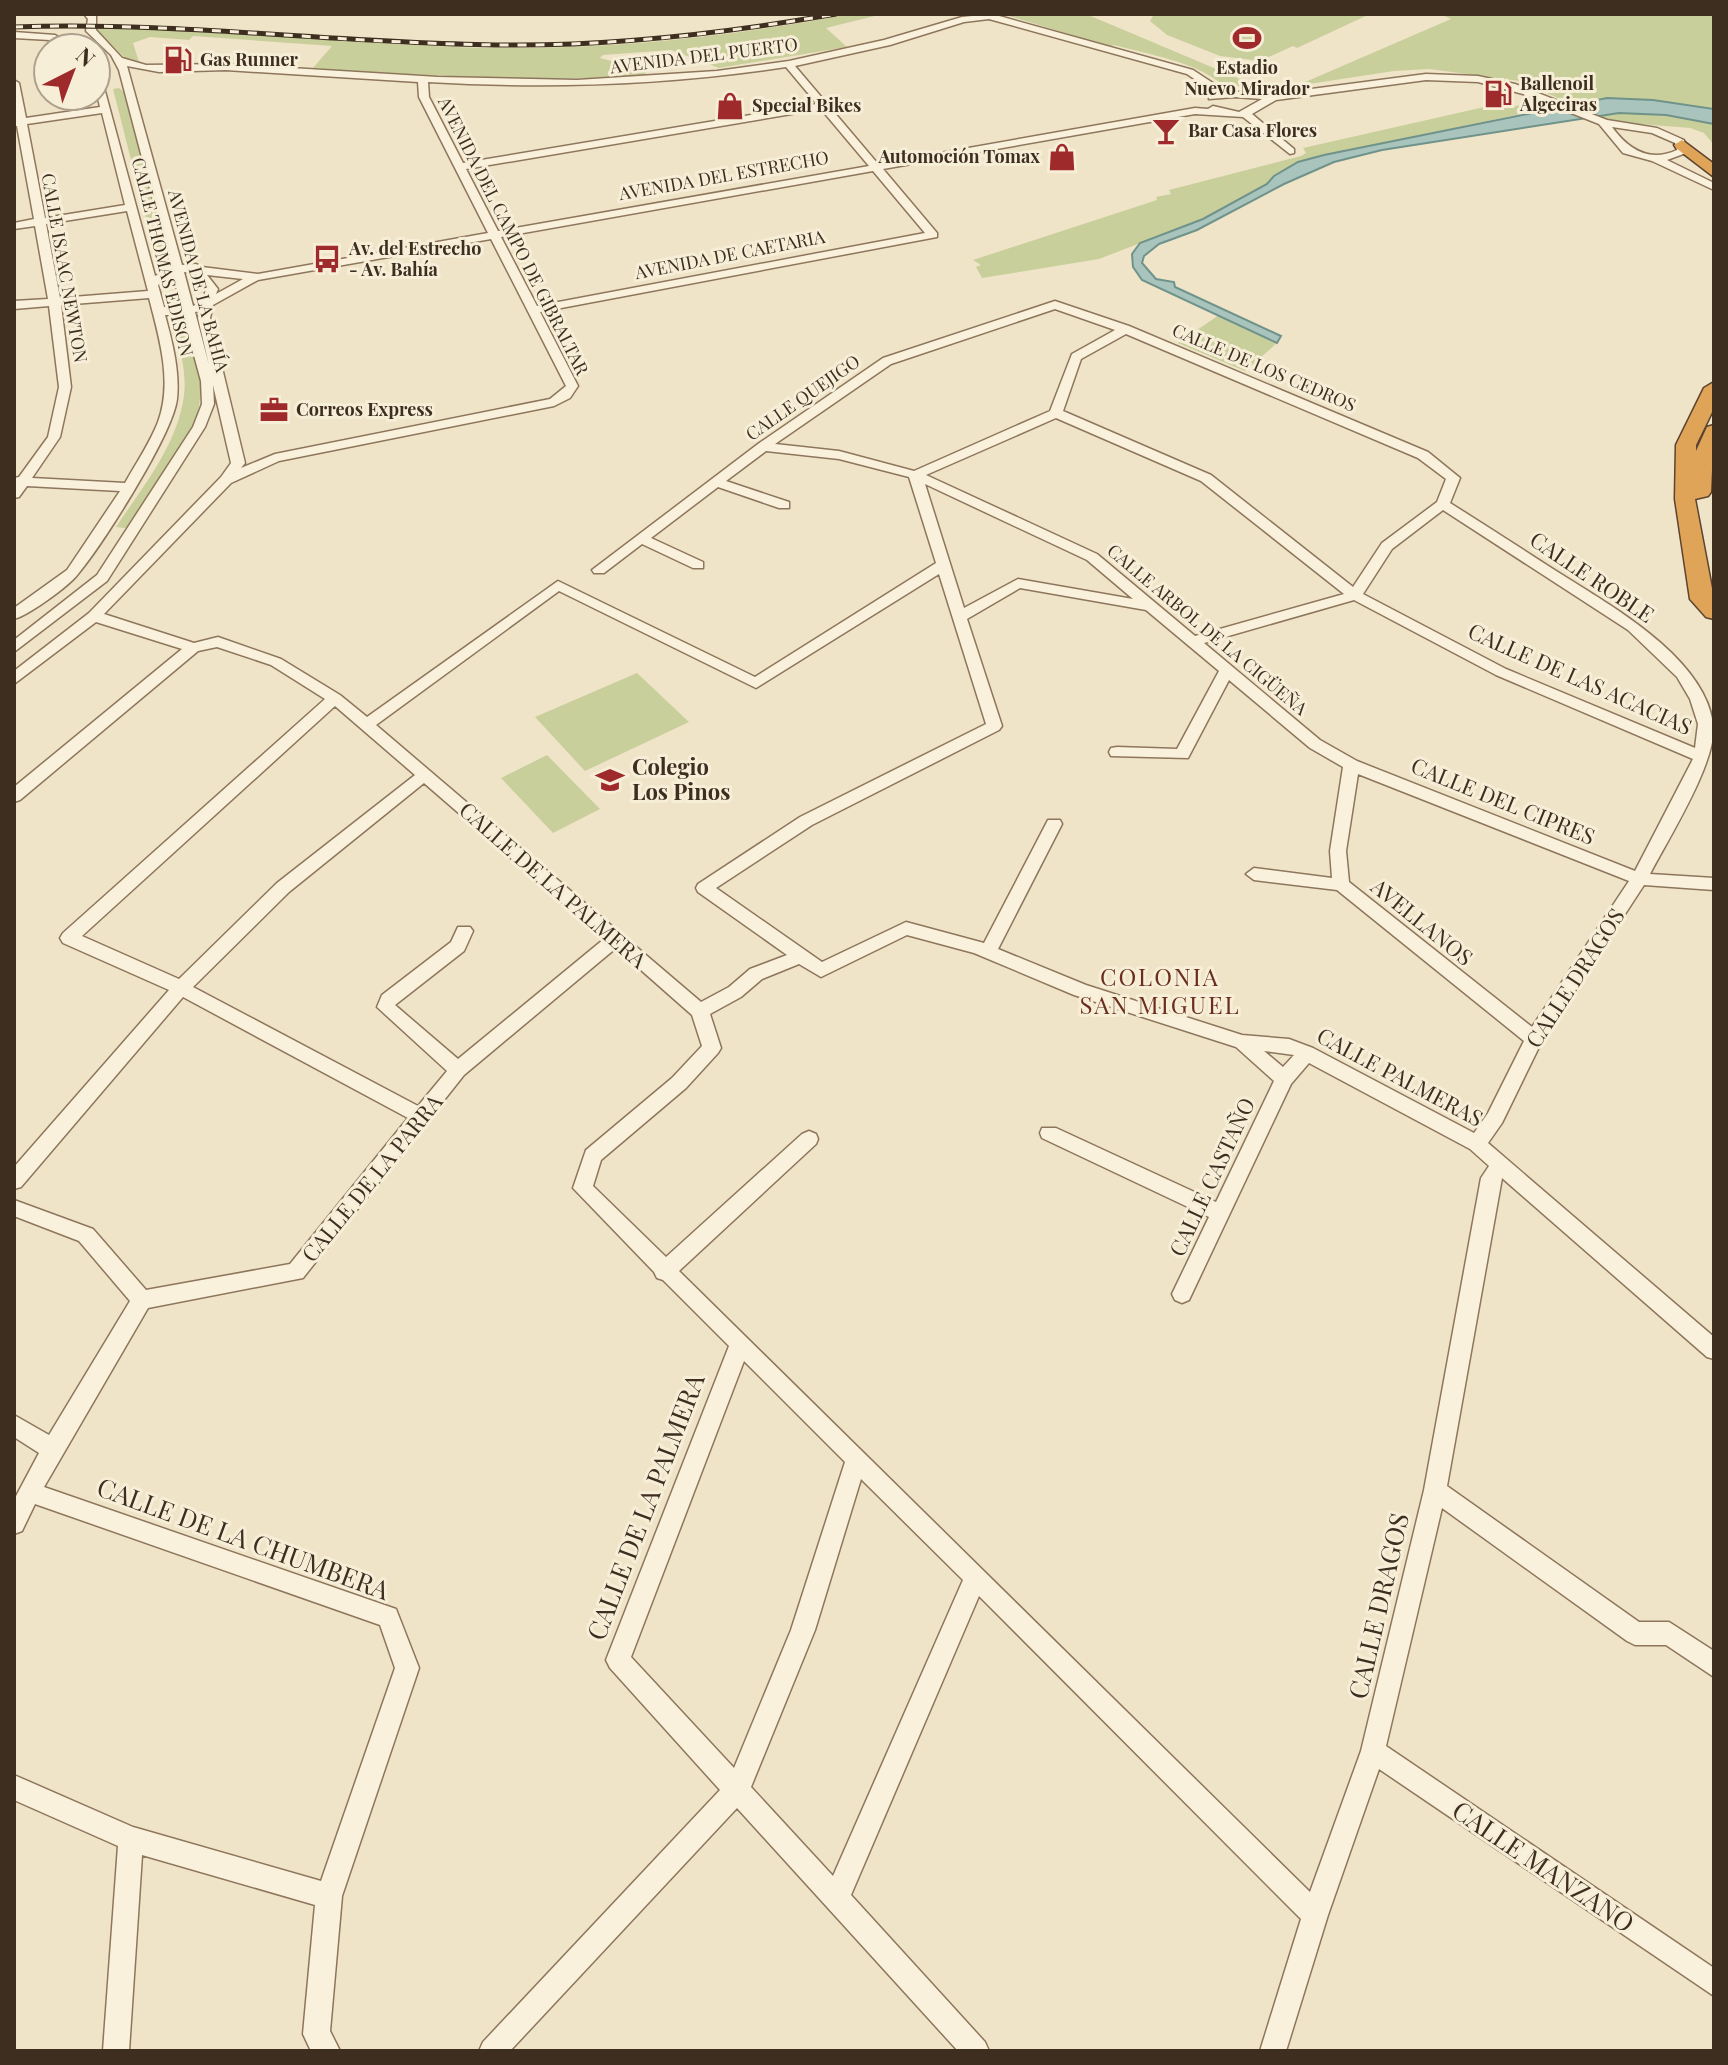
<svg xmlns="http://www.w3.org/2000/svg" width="1728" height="2065" font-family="'Playfair Display',serif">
	<rect width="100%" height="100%" fill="#f0e4c8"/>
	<!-- green -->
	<g fill="#c9cf9b">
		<path d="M849 14H883L826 28 847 47 719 68 671 50 603 55 600 58 646 70 645 76C533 82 424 76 313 68L332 46 193 36 189 40 150 37 133 43 140 65 127 60 96 29V25C216 27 335 42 455 47 587 52 719 39 849 14Z"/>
		<path d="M1003 14H1086L1240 79 1243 85 1225 90 1217 86 1222 84C1193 61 1150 55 1114 45L1110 47Z"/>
		<path d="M1154 14H1370L1297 48 1293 46 1260 61 1220 56 1167 35 1150 21Z"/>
		<path d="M1440 14H1714V109L1653 100 1607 98 1569 103 1520 81 1429 69 1394 71 1296 86 1451 19Z"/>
		<path d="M119 88 124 92 167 256 158 266 113 89Z"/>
		<path d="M1529 98 1557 106 1298 162 1274 176 1267 184 1203 219 1099 259 982 278 976 267 981 265 973 260 1157 200 1156 197 1171 194 1169 190 1301 156 1306 153 1303 148 1502 103 1512 107 1536 101Z"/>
		<path d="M1619 113 1666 115 1714 124V145L1704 133 1690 128 1615 122 1597 115Z"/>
		<path d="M1219 315 1277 343 1245 371 1178 343Z"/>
		<path d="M173 322C204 336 205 399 194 427L133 529 116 527C142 488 178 444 184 395 187 371 179 346 173 322Z"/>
		<path d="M637 673 689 722 585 771 535 717Z"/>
		<path d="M547 755 600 809 553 833 501 778Z"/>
	</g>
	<!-- water -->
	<path fill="#a9c4bc" stroke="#6f938a" stroke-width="2" d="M1607 98 1653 100 1714 109V124L1666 115 1619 113 1382 150 1334 162 1284 184 1197 230 1159 244 1144 256 1142 263 1156 279 1174 282 1175 287 1281 336 1277 343 1142 280 1133 267 1132 254 1140 243 1203 219 1267 184 1274 176 1298 162 1324 155Z"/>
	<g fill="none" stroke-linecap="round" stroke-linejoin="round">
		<defs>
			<g id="minor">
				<path d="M84 14 96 16V30L122 58 146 65 226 64 438 77 577 80 717 71 789 61 884 40 962 17 992 14 1193 70 1225 91 1273 94 1426 74 1478 76 1515 84 1607 120 1657 128 1684 140 1686 153 1667 160 1714 183V190L1652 161 1623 153 1599 124 1523 94 1478 82 1426 80 1276 100 1252 114 1294 149V153L1290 154 1243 117 1195 114 883 169 937 233V237L540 312 578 386 570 398 554 406 279 461 231 483 104 614 194 643 218 637 281 659 340 695 367 717 558 581 755 677 936 563 909 477 839 459 766 451 726 481 789 502V508H779L718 487 651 538 703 562V568H693L642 544 604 573H594L592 570 758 444 883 358 1055 301 1129 326 1428 452 1460 478 1450 503C1485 525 1519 547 1553 569 1606 603 1703 655 1713 723 1719 759 1668 839 1650 874L1714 878V890L1644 885 1541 1043 1502 1123 1488 1143 1714 1337V1359L1707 1357 1502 1178 1447 1486 1639 1622H1669L1714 1651V1677L1666 1645H1635L1627 1641 1442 1508 1386 1746 1714 1968V1996L1379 1769 1328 1915 1286 2051H1260L1301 1919 979 1596 851 1895 985 2042 989 2051H958L737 1808 510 2051H479L483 2042 720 1790 610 1668 606 1660 729 1346 663 1280 657 1278 654 1272 573 1188 586 1150 672 1078 702 1046 692 1015 616 948 464 1075 303 1278 148 1308 44 1487 396 1609 419 1668 342 1896 330 2031 340 2051H311L303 2034 315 1905 142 1855 129 2051H103L118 1846 14 1800V1775L133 1827 321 1881 395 1668 380 1625 35 1504 22 1531 14 1534V1500L39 1453 14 1437V1415L49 1435 130 1301 79 1241 14 1216V1200L93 1229 146 1290 290 1264 408 1118 183 997 21 1187 14 1189V1167L169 990 63 943 60 938 63 933 325 699 271 665 217 647 198 651 20 800 14 802V787L182 649 96 622 14 684V671L89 613 221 477 231 463 213 385 214 404 205 427 107 581 14 652V640L97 575 193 427 202 404 201 381 183 315H165C172 341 180 371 177 399 173 434 103 544 78 574 69 586 29 615 14 619V608L67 570 120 491 27 486 19 497 14 498V478L19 477 48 437 59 387 49 306 14 309V301L48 299 35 226 14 229V223L34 219 17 126H14V80L19 83 26 118 100 107 96 90V68L99 69 155 276 171 268 119 70 111 55 86 31 88 19ZM989 19 1187 74 1215 93 1209 95V99L1235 97 1262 99 1239 112 1213 106 1208 109 1195 108 878 164 795 66 890 45 964 22ZM127 66 159 72 226 70 418 82 419 97 488 233 258 274 202 267 196 264 182 265ZM786 67 817 104 463 163 429 97 428 82C548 89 667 85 786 67ZM821 109 869 166 498 231 466 169ZM102 113 125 205 45 218 27 124ZM1612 127 1652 133 1675 143 1677 150C1649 163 1628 149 1612 127ZM873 171 925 233 537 306 501 237ZM127 211 148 291 60 298 46 224ZM491 239 566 386 550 399 275 454 241 468 245 463 210 318 213 305 258 280ZM184 272 195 273 206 289 203 301 193 306ZM207 275 243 279 216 294 218 289ZM173 276 182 308 164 307 158 285ZM149 298C159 337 173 382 158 422 150 443 136 463 125 483L32 478 60 437 71 387 61 305ZM1055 309 1115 330 1072 354 1050 411 914 471 839 451 775 444 891 364ZM200 311 198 318 209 365 195 312ZM1126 334 1418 458 1446 479 1437 502 1382 543 1353 587 1211 475 1063 411 1081 359ZM1056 418 1201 481 1344 594 1195 636 1097 554 926 475ZM925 484 1087 560 1133 599 1018 579 964 608ZM1443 510 1628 630 1677 677 1690 699 1698 724 1695 748 1506 669 1363 594 1392 549ZM939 574 986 724 800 817 698 884 696 888 698 892 787 955 750 969 729 987 701 1002 376 725 559 591 756 688ZM1020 588 1146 610 1219 671 1177 749 1117 747 1111 748 1109 752 1111 756 1188 758 1229 680 1310 748 1343 767 1330 851 1332 878 1254 868 1246 874 1254 880 1337 890 1524 1041 1488 1113 1474 1133 1313 1048 1289 1039 1242 1035 1086 985 998 949 1062 824 1060 820H1048L984 943 906 922 822 962 716 888 812 825 999 730 1002 726 967 619ZM1354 600 1496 675 1693 759 1635 871 1357 761 1320 740 1204 643ZM335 706 415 775 277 883 179 979 82 936ZM1358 774 1629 881 1532 1027 1349 882 1346 851ZM424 783 604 939 458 1059 395 1005 464 951 473 931 470 927H458L451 942 382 995 377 1007 447 1071 418 1106 193 987 289 892ZM907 935 974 953 1074 995 1236 1047 1274 1081 1216 1202 1056 1128H1042L1040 1133 1042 1138 1209 1217 1172 1294 1175 1300 1182 1303 1189 1300 1291 1084 1309 1063 1470 1149 1489 1166 1481 1178 1424 1490 1361 1751 1310 1892 679 1271 816 1144 818 1139 816 1134 809 1131 802 1134 666 1257 593 1186 601 1160 686 1088 718 1053 721 1048 710 1014 741 997 762 979 799 964 821 977ZM1264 1051 1294 1055 1283 1067ZM744 1361 845 1462 791 1630 734 1768 631 1657ZM861 1479 963 1580 833 1876 751 1787 815 1630Z"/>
				<path d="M14 32 55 35 77 48H65L50 40 14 38Z"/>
			</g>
			<g id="highway">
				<path d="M1682 140 1714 164V177L1676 148 1674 145Z"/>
				<path d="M1714 382V408L1696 445V451L1707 427 1714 425 1711 492 1708 496 1695 499 1714 599V619L1706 617 1690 599 1675 499 1676 445 1704 388Z"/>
			</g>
		</defs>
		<!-- minor casing -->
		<use href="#minor" stroke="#8d765c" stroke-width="3"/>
		<!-- highway casing -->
		<use href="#highway" stroke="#5b4430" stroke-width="3"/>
		<!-- minor -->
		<use href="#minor" fill="#faf1dc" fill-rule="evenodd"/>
		<!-- highway -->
		<use href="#highway" fill="#e0a458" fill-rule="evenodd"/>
		<defs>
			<path id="rail" d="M14 27C178 21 341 44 505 45 616 46 726 33 836 14"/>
		</defs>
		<!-- rail casing -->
		<use href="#rail" stroke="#3d2e20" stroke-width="5"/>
		<!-- rail -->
		<use href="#rail" stroke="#f7eed8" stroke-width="3" stroke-dasharray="9" stroke-linecap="butt"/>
	</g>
	<!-- icons -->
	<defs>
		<symbol id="stadium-bare" viewBox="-9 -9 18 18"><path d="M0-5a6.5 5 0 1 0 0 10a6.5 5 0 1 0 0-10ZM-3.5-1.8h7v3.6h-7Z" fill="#9e2a2b" stroke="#f7eed8" stroke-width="2.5" paint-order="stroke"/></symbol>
		<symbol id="fuel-bare" viewBox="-9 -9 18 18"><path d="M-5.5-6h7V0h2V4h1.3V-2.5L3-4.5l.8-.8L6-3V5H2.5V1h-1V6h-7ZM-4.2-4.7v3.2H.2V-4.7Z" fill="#9e2a2b" stroke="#f7eed8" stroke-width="2.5" paint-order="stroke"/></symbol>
		<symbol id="shop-bare" viewBox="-9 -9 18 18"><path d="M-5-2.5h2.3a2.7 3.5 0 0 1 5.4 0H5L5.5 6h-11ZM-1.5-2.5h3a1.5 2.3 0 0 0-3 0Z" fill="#9e2a2b" stroke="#f7eed8" stroke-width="2.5" paint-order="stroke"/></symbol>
		<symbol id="bar-bare" viewBox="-9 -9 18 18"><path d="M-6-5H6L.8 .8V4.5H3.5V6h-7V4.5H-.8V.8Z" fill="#9e2a2b" stroke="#f7eed8" stroke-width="2.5" paint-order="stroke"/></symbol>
		<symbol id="bus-bare" viewBox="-9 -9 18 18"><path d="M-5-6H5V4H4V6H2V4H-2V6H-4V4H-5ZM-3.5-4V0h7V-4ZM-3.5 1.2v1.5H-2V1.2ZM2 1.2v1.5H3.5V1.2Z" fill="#9e2a2b" stroke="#f7eed8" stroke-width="2.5" paint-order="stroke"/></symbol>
		<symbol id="office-bare" viewBox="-9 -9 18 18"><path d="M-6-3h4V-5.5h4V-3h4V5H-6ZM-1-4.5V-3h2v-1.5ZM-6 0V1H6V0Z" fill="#9e2a2b" stroke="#f7eed8" stroke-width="2.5" paint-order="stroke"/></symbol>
		<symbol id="school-bare" viewBox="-9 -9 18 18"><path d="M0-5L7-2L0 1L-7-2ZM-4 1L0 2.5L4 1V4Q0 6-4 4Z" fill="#9e2a2b" stroke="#f7eed8" stroke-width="2.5" paint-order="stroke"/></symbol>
	</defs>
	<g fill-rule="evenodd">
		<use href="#stadium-bare" x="1227" y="18" width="40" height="40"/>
		<use href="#fuel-bare" x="158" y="40" width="40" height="40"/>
		<use href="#fuel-bare" x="1478" y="74" width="40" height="40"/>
		<use href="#shop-bare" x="710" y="86" width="40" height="40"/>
		<use href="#bar-bare" x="1146" y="111" width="40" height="40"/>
		<use href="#shop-bare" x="1042" y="137" width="40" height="40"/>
		<use href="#bus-bare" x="307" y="239" width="40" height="40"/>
		<use href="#office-bare" x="254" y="390" width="40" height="40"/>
		<use href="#school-bare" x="590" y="760" width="40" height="40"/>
	</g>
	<g text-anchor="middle" stroke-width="6" stroke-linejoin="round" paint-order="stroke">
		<!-- far-street labels -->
		<g font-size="18" fill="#3d2e20" stroke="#f7eed8">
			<text transform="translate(704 56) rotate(-7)" y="6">AVENIDA DEL PUERTO</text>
			<text transform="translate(724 176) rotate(-10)" y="6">AVENIDA DEL ESTRECHO</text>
			<text transform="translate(513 236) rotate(63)" y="6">AVENIDA DEL CAMPO DE GIBRALTAR</text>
			<text transform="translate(730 255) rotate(-11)" y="6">AVENIDA DE CAETARIA</text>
			<text transform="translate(162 257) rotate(76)" y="6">CALLE THOMAS EDISON</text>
			<text transform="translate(64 268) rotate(80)" y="6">CALLE ISAAC NEWTON</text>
			<text transform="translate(198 281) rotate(75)" y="6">AVENIDA DE LA BAHÍA</text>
			<text transform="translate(1264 368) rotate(23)" y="6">CALLE DE LOS CEDROS</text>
			<text transform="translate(803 398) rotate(-35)" y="6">CALLE QUEJIGO</text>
			<text transform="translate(1207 630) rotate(40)" y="6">CALLE ARBOL DE LA CIGÜEÑA</text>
		</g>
		<!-- far-poi labels -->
		<g font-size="18" font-weight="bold" fill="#3d2e20" stroke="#f7eed8" text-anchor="start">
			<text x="200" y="66">Gas Runner</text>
			<text x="1247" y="74" text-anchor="middle">Estadio<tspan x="1247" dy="21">Nuevo Mirador</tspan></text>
			<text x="1520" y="90">Ballenoil<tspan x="1520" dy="21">Algeciras</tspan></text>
			<text x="752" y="112">Special Bikes</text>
			<text x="1188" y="137">Bar Casa Flores</text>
			<text x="1040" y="163" text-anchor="end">Automoción Tomax</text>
			<text x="349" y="255">Av. del Estrecho<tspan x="349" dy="21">- Av. Bahía</tspan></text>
			<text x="296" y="416">Correos Express</text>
		</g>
		<!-- street labels -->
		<g font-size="22" fill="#3d2e20" stroke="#f7eed8">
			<text transform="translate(1592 577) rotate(34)" y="8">CALLE ROBLE</text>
			<text transform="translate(1580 679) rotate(24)" y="8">CALLE DE LAS ACACIAS</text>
			<text transform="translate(1503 801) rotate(22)" y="8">CALLE DEL CIPRES</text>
			<text transform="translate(553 885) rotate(41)" y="8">CALLE DE LA PALMERA</text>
			<text transform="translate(1422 922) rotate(39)" y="8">AVELLANOS</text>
			<text transform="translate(1575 978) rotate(-57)" y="8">CALLE DRAGOS</text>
			<text transform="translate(1400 1077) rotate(28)" y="8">CALLE PALMERAS</text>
			<text transform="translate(1212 1177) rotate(-65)" y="8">CALLE CASTAÑO</text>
			<text transform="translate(372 1178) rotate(-51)" y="8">CALLE DE LA PARRA</text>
		</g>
		<!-- poi labels -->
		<g font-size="22" font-weight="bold" fill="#3d2e20" stroke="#f7eed8" text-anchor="start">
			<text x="632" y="775">Colegio<tspan x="632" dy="25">Los Pinos</tspan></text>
		</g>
		<!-- neighbourhood labels -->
		<g font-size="24" letter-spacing="2" fill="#6b2e1e" stroke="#f7eed8">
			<text x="1160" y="986">COLONIA<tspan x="1160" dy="28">SAN MIGUEL</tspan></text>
		</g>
		<!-- near-street labels -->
		<g font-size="26" fill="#3d2e20" stroke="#f7eed8">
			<text transform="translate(646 1507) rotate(-69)" y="9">CALLE DE LA PALMERA</text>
			<text transform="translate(243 1539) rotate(20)" y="9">CALLE DE LA CHUMBERA</text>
			<text transform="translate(1379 1606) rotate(-77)" y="9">CALLE DRAGOS</text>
			<text transform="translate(1543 1867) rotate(34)" y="9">CALLE MANZANO</text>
		</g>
	</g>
	<!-- border -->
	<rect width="1728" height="2065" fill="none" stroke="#3d2e20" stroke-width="32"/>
	<!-- north arrow -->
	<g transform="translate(72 72) rotate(42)"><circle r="38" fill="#f7eed8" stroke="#ada18e" stroke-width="2"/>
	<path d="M0-6L14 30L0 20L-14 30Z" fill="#9e2a2b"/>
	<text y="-12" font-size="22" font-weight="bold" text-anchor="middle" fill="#3d2e20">N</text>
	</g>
</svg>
